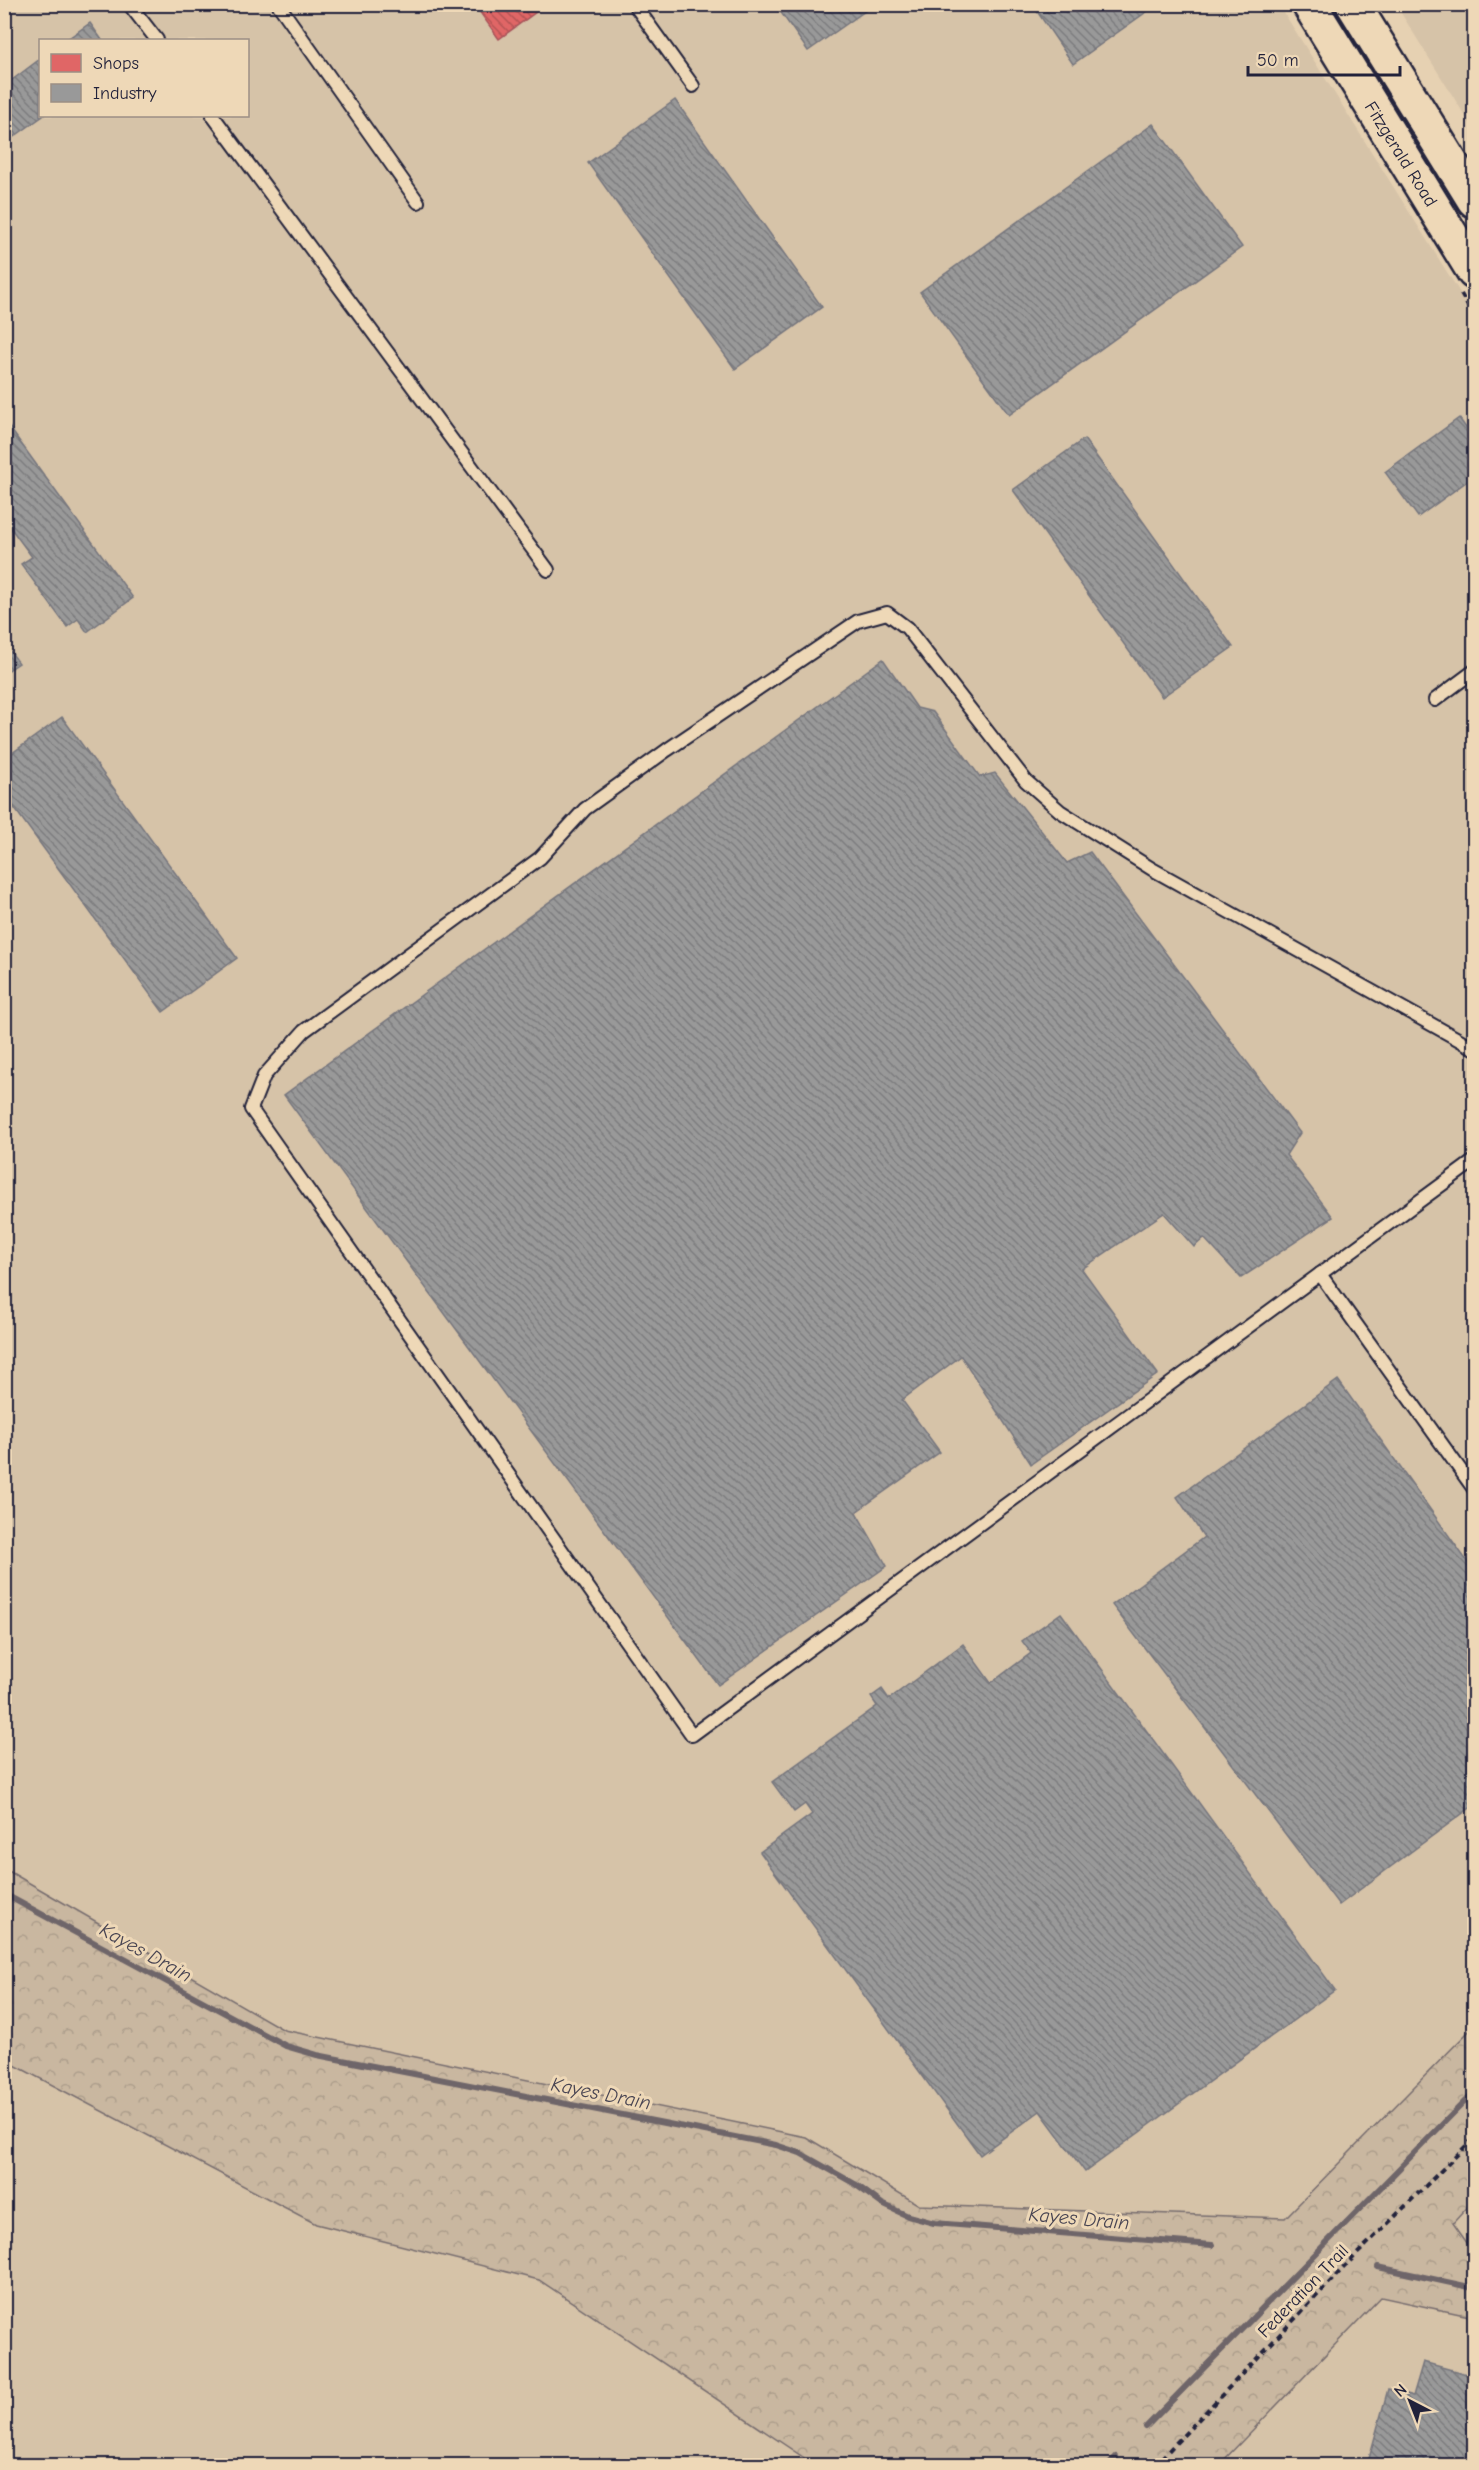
<svg xmlns="http://www.w3.org/2000/svg" width="1479" height="2470" font-family="'Comic Neue',sans-serif">
	<defs>
		<pattern id="park-crowns" width="20" height="18" patternUnits="userSpaceOnUse" patternTransform="scale(1.5)"><rect width="20" height="18" fill="#c9b7a0"/><path d="M2 6a3 3 0 1 1 6 0M12 15a3 3 0 1 1 6 0" fill="none" stroke="#ac9d8b"/></pattern>
		<pattern id="shops-back-hatch" width="6" height="6" patternUnits="userSpaceOnUse" patternTransform="scale(1.5)"><rect width="6" height="6" fill="#e06666"/><path d="M-1 5l2 2M0 0l6 6M5-1l2 2" fill="none" stroke="#b55455"/></pattern>
		<pattern id="industry-back-hatch" width="6" height="6" patternUnits="userSpaceOnUse" patternTransform="scale(1.5)"><rect width="6" height="6" fill="#999"/><path d="M-1 5l2 2M0 0l6 6M5-1l2 2" fill="none" stroke="#7c7c7e"/></pattern>
	</defs>
	<rect width="100%" height="100%" fill="#e6d1b2"/>
	<filter id="ink" filterUnits="userSpaceOnUse"><feTurbulence type="fractalNoise" baseFrequency=".0167" numOctaves="2"/><feDisplacementMap in="SourceGraphic" scale="12" xChannelSelector="R" yChannelSelector="G"/><feConvolveMatrix kernelMatrix="1 2 1 2 8 2 1 2 1" color-interpolation-filters="sRGB"/></filter>
	<g filter="url(#ink)">
		<!-- built -->
		<g fill="#d6c3a8" fill-rule="evenodd">
			<path d="M5 5H1279L1474 315V2026L1285 2218 919 2205 806 2137 284 2030 5 1869ZM40 40H248V116H40Z"/>
			<path d="M1396 5H1474V130Z"/>
			<path d="M4 2060 316 2224 539 2280 815 2465H5Z"/>
			<path d="M1474 2200V2248L1471 2247 1453 2222Z"/>
			<path d="M1381 2297 1474 2317V2465L1219 2466Z"/>
		</g>
		<!-- park -->
		<path fill="url(#park-crowns)" stroke="#766c6e" stroke-width="1.5" d="M5 1869 284 2030 806 2137 919 2205 1285 2218 1474 2026V2200L1453 2223 1470 2247 1474 2248V2317L1381 2297 1219 2465H815L539 2280 316 2224 5 2060Z"/>
		<!-- shops -->
		<path fill="url(#shops-back-hatch)" stroke="#a75259" stroke-width="1.5" d="M474 4H547L499 39Z"/>
		<!-- industry -->
		<g fill="url(#industry-back-hatch)" stroke="#75757d" stroke-width="1.5">
			<path d="M775 4H875L808 51Z"/>
			<path d="M1032 4H1145L1149 10 1073 64Z"/>
			<path d="M90 23 102 40H66Z"/>
			<path d="M40 59V116H43L8 141 4 136V86Z"/>
			<path d="M675 100 822 307 735 369 588 163Z"/>
			<path d="M1153 124 1242 247 1009 415 920 292Z"/>
			<path d="M1459 418 1474 439V476L1418 517 1385 472Z"/>
			<path d="M4 420 133 598 87 632 78 619 67 627 21 564 32 557 4 519Z"/>
			<path d="M1084 439 1233 647 1162 697 1013 490Z"/>
			<path d="M4 643 19 663 4 673Z"/>
			<path d="M883 659 917 708 933 712 980 777 995 773 1067 863 1090 852 1300 1133 1286 1155 1333 1217 1241 1278 1204 1238 1194 1247 1164 1213 1082 1269 1158 1374 1031 1464 961 1356 902 1400 940 1452 856 1512 887 1566 718 1685 284 1095Z"/>
			<path d="M62 717 237 958 163 1012 4 794V759Z"/>
			<path d="M1338 1380 1474 1571V1805L1339 1905 1112 1605 1204 1537 1177 1497Z"/>
			<path d="M1061 1613 1335 1990 1085 2172 1040 2111 980 2155 760 1852 812 1814 805 1804 794 1812 772 1782 877 1706 871 1697 882 1689 889 1699 963 1644 991 1683 1031 1653 1022 1641Z"/>
			<path d="M1423 2362 1474 2376V2466H1367L1388 2389 1413 2396Z"/>
		</g>
		<g fill="none" stroke-linecap="round" stroke-linejoin="round">
			<!-- stream -->
			<g stroke="#6e6569" stroke-width="6">
				<path d="M4 1894 286 2046 317 2055 776 2145 800 2153 855 2184 882 2204 908 2216 934 2223 1212 2245"/>
				<path d="M1378 2267 1474 2288"/>
				<path d="M1146 2427 1474 2092"/>
				<path d="M1108 2466 1116 2457"/>
			</g>
			<defs>
				<g id="service">
					<path d="M129 4 157 40"/>
					<path d="M278 4 418 202"/>
					<path d="M634 4 693 86"/>
					<path d="M213 116 548 570"/>
					<path d="M1435 700 1474 671"/>
					<path d="M1474 1048 1152 869 1060 811 1026 781 907 628 887 613 858 621 667 750 585 809 540 858 304 1031 264 1076 251 1109 692 1735 1474 1161"/>
					<path d="M1320 1274 1474 1489"/>
				</g>
				<g id="primary">
					<path d="M1309 4 1474 272"/>
					<path d="M1353 4 1474 200"/>
				</g>
			</defs>
			<!-- service casing -->
			<use href="#service" stroke="#22223b" stroke-width="16"/>
			<!-- primary casing -->
			<use href="#primary" stroke="#22223b" stroke-width="38"/>
			<!-- path -->
			<g stroke="#22223b" stroke-width="4" stroke-dasharray="6 4.5" stroke-linecap="butt">
				<path d="M1461 294 1474 317"/>
				<path d="M1154 2466 1352 2259 1474 2138"/>
			</g>
			<!-- service -->
			<use href="#service" stroke="#eed8b7" stroke-width="12"/>
			<!-- primary -->
			<use href="#primary" stroke="#eed8b7" stroke-width="33"/>
		</g>
	</g>
	<g text-anchor="middle" stroke-width="6" stroke-linejoin="round" paint-order="stroke">
		<!-- street labels -->
		<g font-size="18" fill="#22223b" stroke="#eed8b7">
			<text transform="translate(1401 154) rotate(58)" y="6">Fitzgerald Road</text>
			<text transform="translate(1303 2291) rotate(-46)" y="6">Federation Trail</text>
		</g>
		<!-- water labels -->
		<g font-size="20" font-style="italic" fill="#484452" stroke="#eed8b7">
			<text transform="translate(146 1952) rotate(29)" y="7">Kayes Drain</text>
			<text transform="translate(601 2093) rotate(11)" y="7">Kayes Drain</text>
			<text transform="translate(1079 2218) rotate(5)" y="7">Kayes Drain</text>
		</g>
	</g>
	<!-- margin -->
	<rect width="1479" height="2470" fill="none" stroke="#eed8b7" stroke-width="24"/>
	<rect x="12" y="12" width="1455" height="2446" fill="none" stroke="#22223b" stroke-width="2" filter="url(#ink)"/>
	<!-- legend -->
	<rect x="39" y="39" width="210" height="78" fill="#eed8b7" stroke="#9c8f85" stroke-width="1.5"/>
	<rect x="51" y="54" width="30" height="18" fill="#e06666" stroke="#9c8f85" stroke-width="1.5"/>
	<text x="93" y="69" font-size="18" fill="#22223b">Shops</text>
	<rect x="51" y="84" width="30" height="18" fill="#999999" stroke="#9c8f85" stroke-width="1.5"/>
	<text x="93" y="99" font-size="18" fill="#22223b">Industry</text>
	<!-- north arrow -->
	<g transform="translate(1410 2401) rotate(318)" stroke="#eed8b7" stroke-width="4.5" paint-order="stroke">
	<path d="M0-4.5L10 22L0 15L-10 22Z" fill="#22223b"/>
	<text y="-9" font-size="16" font-weight="bold" text-anchor="middle" fill="#22223b">N</text>
	</g>
	<!-- scale -->
	<path d="M1248 66v9h152v-9" fill="none" stroke="#22223b" stroke-width="3"/>
	<text x="1257" y="66" font-size="18" fill="#22223b" stroke="#eed8b7" stroke-width="4.5" paint-order="stroke">50 m</text>
</svg>
